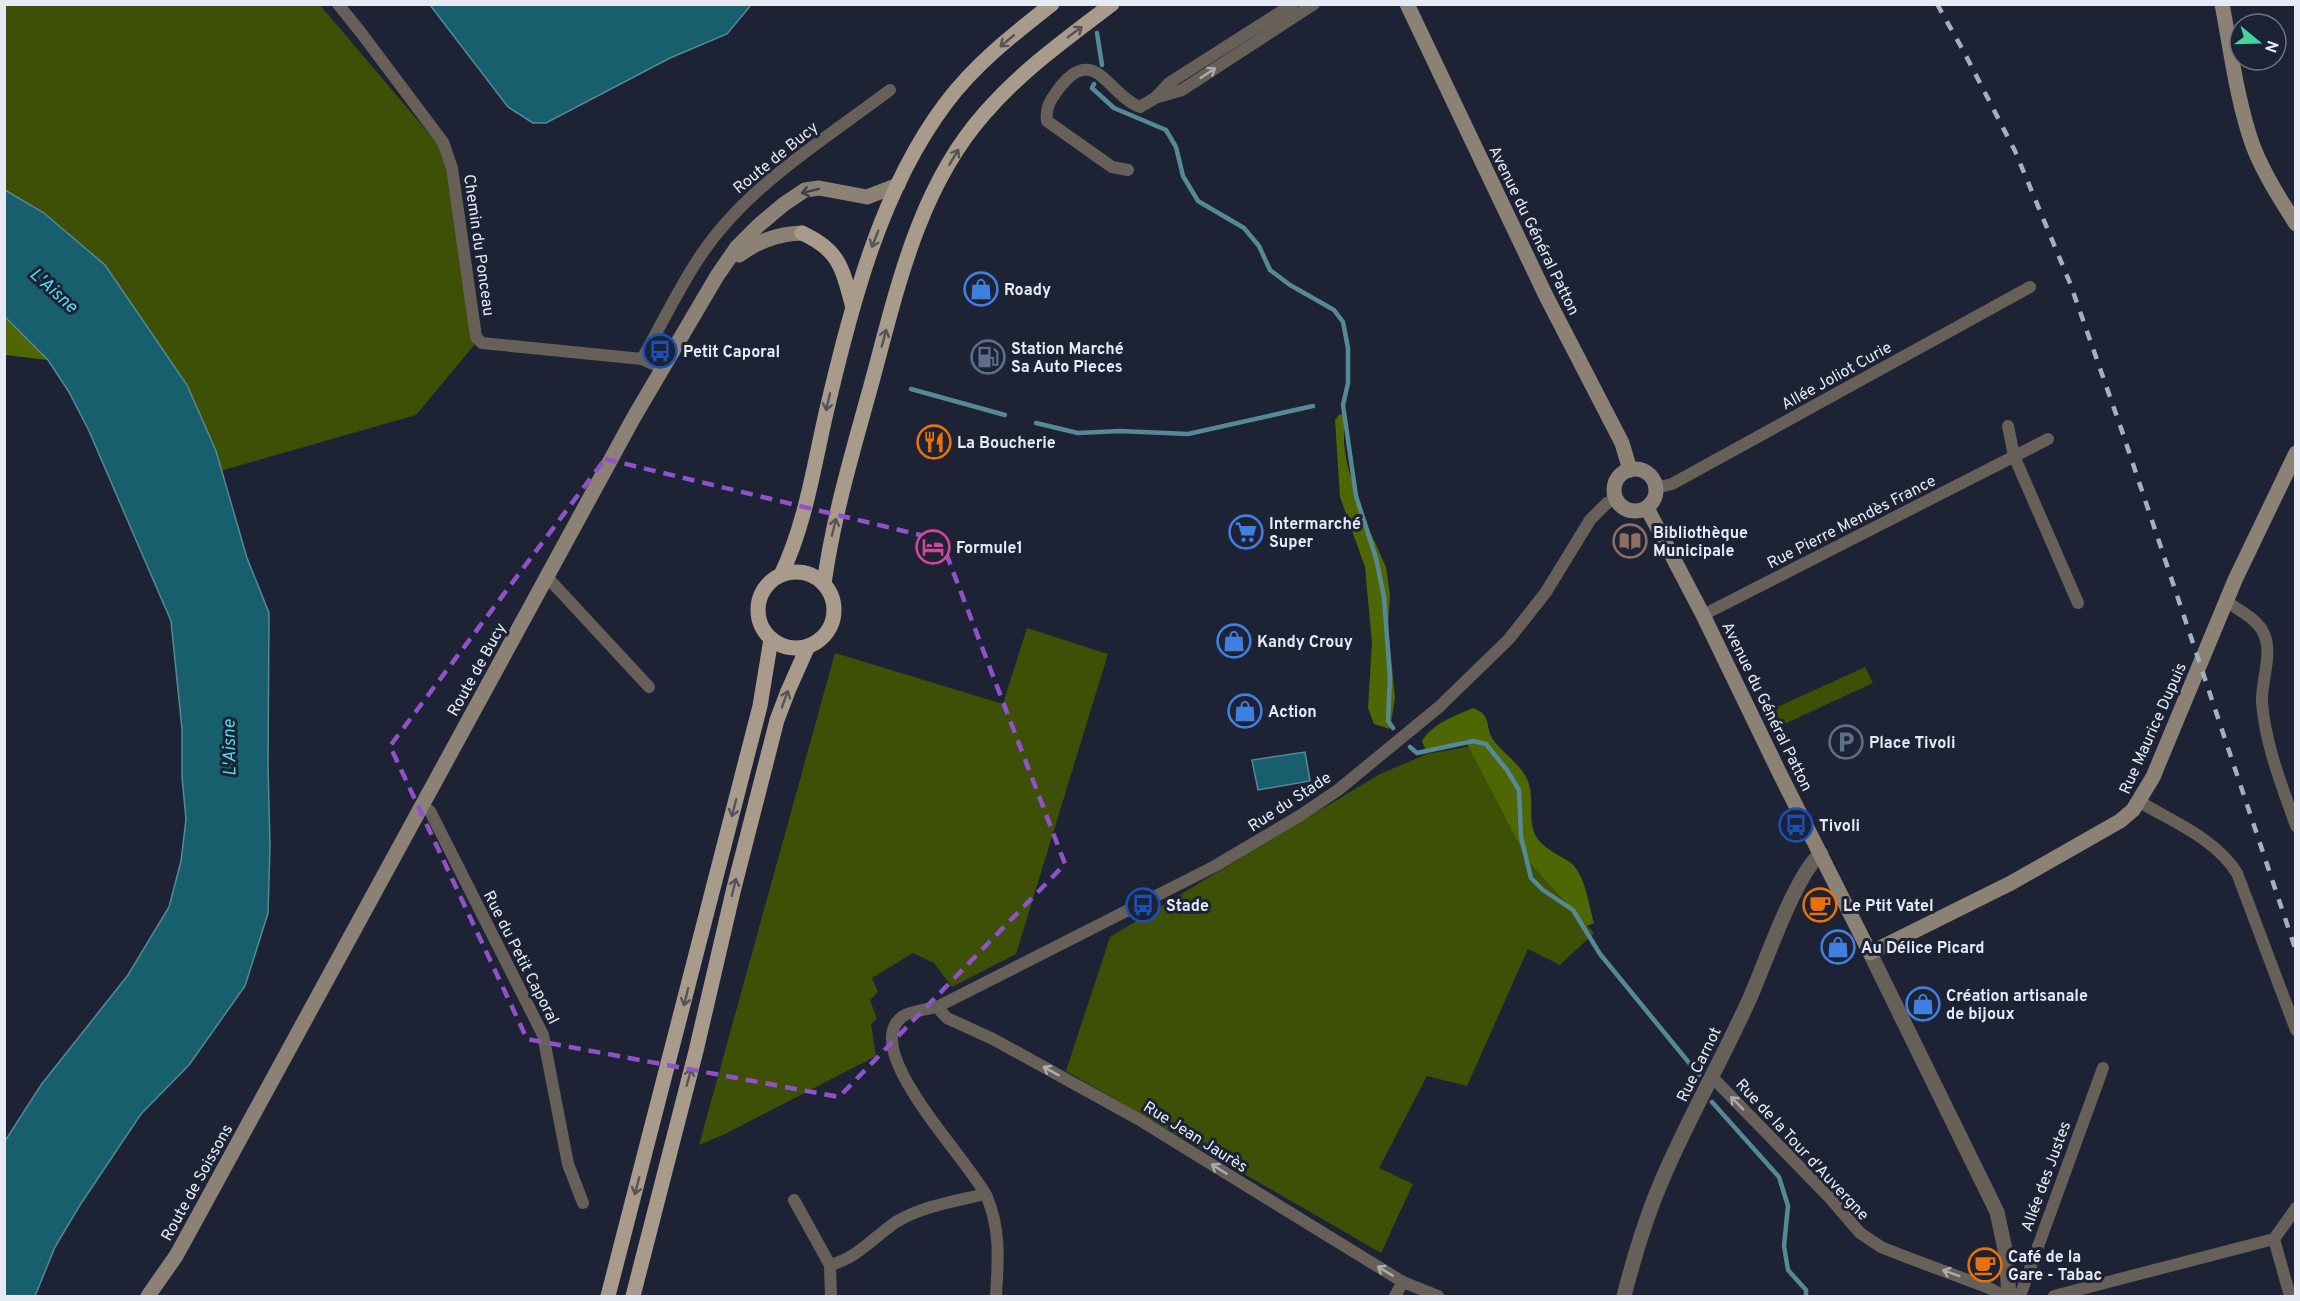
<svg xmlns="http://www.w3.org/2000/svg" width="2300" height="1301" font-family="Overpass,sans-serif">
	<rect width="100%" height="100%" fill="#1d2334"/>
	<!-- green -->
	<g fill="#3d5006">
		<path d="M4 5H320L443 150 475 344 416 415 199 477 5 245Z"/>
		<path d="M1027 628 1108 654 1016 954 952 987 934 963 913 953 872 978 878 992 870 1000 877 1019 871 1024 876 1056 725 1134 699 1145 835 653 1003 704Z"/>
		<path d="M1865 667 1873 683 1778 727 1771 710Z"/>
		<path d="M1472 746 1528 861 1594 933 1560 965 1528 949 1467 1086 1427 1076 1379 1168 1413 1184 1381 1253 1066 1071 1110 937 1380 774 1427 754Z"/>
	</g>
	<!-- forest -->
	<g fill="#4e6604">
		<path d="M4 317 48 360 5 355Z"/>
		<path d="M1340 414 1344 415V444L1347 463 1359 507 1386 567 1390 595 1388 626 1395 698 1390 729 1374 724 1368 708 1372 643 1365 567 1340 497 1335 420Z"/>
		<path d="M1473 708C1493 715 1484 728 1494 741 1504 754 1520 764 1527 779 1536 798 1526 821 1537 838 1545 850 1560 855 1571 863 1585 874 1589 906 1594 923L1587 926 1528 861 1465 740 1435 751H1426L1422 741C1433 723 1455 716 1473 708Z"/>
	</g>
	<!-- water -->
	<g fill="#175f6c" stroke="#558995" stroke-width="1.5">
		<path d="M430 5H751L727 34 670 58 546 123H533L508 107Z"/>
		<path d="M5 190 44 213 105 265 187 385 216 451 247 558 269 613 268 766 270 846 268 913 245 986 189 1065 141 1114 80 1205 55 1247 35 1296H5V1141L41 1085 128 975 169 907 181 861 186 819 182 777V729L171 621 89 431 69 392 48 360 5 317Z"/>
		<path d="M1305 752 1310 781 1258 790 1252 760Z"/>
	</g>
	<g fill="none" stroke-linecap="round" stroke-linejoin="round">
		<!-- stream -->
		<g stroke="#558995" stroke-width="4.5">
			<path d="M1097 33 1102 65"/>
			<path d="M1094 84 1092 88 1114 108 1166 130 1176 147 1183 176 1198 201 1244 228 1259 246 1270 270 1290 285 1334 310 1343 322 1348 348V383L1343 405 1356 496 1376 558 1384 597 1390 678 1388 721 1393 728"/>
			<path d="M911 389 1005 415"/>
			<path d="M1036 423 1078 433 1120 431 1188 434 1313 406"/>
			<path d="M1410 747 1417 753 1473 741 1486 744 1507 770 1519 790 1521 837 1531 878 1543 890 1573 910 1600 954 1699 1075"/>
			<path d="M1712 1102 1779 1177 1788 1206 1784 1246 1788 1270 1806 1290V1296"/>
		</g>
		<!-- minor -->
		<g stroke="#666058" stroke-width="12">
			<path d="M338 4 362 34 443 142 452 168 476 337 482 343 642 359 662 368"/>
			<path d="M1156 97 1169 83 1293 4"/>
			<path d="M1128 170 1112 167 1047 121C1045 107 1051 99 1060 87 1095 43 1108 95 1140 107L1155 98 1182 90 1314 4"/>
			<path d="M642 359C662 324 679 287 701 255 747 186 825 139 890 90"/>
			<path d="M2008 426 2014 456 2078 603"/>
			<path d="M1656 488 1672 484 2030 287"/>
			<path d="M547 577 649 687"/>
			<path d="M2226 601C2238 610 2258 619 2264 634 2273 654 2261 681 2262 702 2265 744 2282 786 2296 826"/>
			<path d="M1703 615 2048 439"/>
			<path d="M2140 802C2173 822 2216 839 2237 873L2296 1030"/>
			<path d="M422 806 430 811 543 1035 568 1164 583 1203"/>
			<path d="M937 1007 947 1018 993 1039 1138 1119 1403 1282 1438 1296"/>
			<path d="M1712 1077 1830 1198 1860 1233 1881 1247 1901 1255 1989 1288 2004 1296"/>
			<path d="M794 1200 830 1265 831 1296"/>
			<path d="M830 1265C856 1259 874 1237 896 1222 923 1206 956 1201 985 1194"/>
			<path d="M996 1296C998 1261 1001 1231 987 1197 971 1162 858 1050 902 1017 907 1012 928 1009 937 1007L1215 866 1301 815 1338 790 1439 707 1509 639 1546 592 1590 520 1607 503 1616 499"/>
			<path d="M1395 1296 1403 1282"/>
			<path d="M2020 1296 2103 1068"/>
			<path d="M2054 1296 2274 1239"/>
			<path d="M2290 1296 2274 1239 2296 1208"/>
		</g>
		<!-- tertiary -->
		<g stroke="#666058" stroke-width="15">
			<path d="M1870 953 1997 1212 2006 1254 2009 1296"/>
			<path d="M1624 1296C1634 1257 1646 1217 1662 1180 1688 1119 1722 1060 1749 1000 1764 967 1796 872 1821 854"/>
		</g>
		<!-- secondary -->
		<g stroke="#8b8175" stroke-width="15">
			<path d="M1407 4 1545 294 1622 443 1630 470"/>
			<path d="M2222 4C2231 51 2237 101 2253 146 2264 174 2280 199 2296 224"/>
			<path d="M739 255C759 241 777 234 802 233"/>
			<circle cx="1635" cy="490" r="21"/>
			<path d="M1647 508 1703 615 1779 772 1870 953 2011 883 2120 821 2133 810 2153 777 2235 580 2296 453"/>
			<path d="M148 1296 176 1256 198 1216 634 417 717 276 737 247 759 225 784 204 805 190 819 188 867 197 898 185"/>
		</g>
		<!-- primary -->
		<g stroke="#a89b8b" stroke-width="15">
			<path d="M802 233C839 250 842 267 852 304"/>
			<circle cx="796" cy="610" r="38"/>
			<path d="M781 575C806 523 814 464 827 409 851 306 881 189 946 103 975 64 1015 33 1052 4"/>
			<path d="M824 584C833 518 852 454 870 389 896 294 917 190 984 114 1021 71 1067 38 1112 4"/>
			<path d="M608 1296 760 706 771 639"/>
			<path d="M633 1296 696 1051 733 892 777 720 788 691 808 646"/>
		</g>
		<!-- rail -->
		<path stroke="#a8aeba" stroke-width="4.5" stroke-dasharray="10 10" stroke-linecap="butt" d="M1937 4 1963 50 2015 151 2070 283 2122 431 2296 951"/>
	</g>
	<!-- one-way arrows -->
	<defs><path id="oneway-shaft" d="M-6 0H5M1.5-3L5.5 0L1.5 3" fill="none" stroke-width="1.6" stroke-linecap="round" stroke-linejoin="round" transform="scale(1.5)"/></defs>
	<g stroke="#555357">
		<use href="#oneway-shaft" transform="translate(1075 32) rotate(-36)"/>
		<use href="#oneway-shaft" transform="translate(1007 41) rotate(140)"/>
		<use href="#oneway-shaft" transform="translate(954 157) rotate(-59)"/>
		<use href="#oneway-shaft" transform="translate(875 239) rotate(112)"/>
		<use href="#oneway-shaft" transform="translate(884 338) rotate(-75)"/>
		<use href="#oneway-shaft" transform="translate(828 402) rotate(103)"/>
		<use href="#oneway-shaft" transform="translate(834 527) rotate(-76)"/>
		<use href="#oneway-shaft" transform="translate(785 699) rotate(-70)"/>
		<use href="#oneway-shaft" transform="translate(734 808) rotate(105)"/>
		<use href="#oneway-shaft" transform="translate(734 887) rotate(-76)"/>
		<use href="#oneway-shaft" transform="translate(686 997) rotate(104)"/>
		<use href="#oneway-shaft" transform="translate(689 1077) rotate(-75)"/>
		<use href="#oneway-shaft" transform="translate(637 1186) rotate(105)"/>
	</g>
	<g stroke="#acacae">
		<use href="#oneway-shaft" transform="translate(1208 73) rotate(-33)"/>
		<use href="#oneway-shaft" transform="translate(1051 1071) rotate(-151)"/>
		<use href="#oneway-shaft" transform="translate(1737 1103) rotate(-134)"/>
		<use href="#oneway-shaft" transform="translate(1219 1169) rotate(-148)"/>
		<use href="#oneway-shaft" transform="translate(1385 1271) rotate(-149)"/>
		<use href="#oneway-shaft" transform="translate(1951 1273) rotate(-160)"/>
	</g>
	<use stroke="#3e3f48" href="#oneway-shaft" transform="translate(810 191) rotate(166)"/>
	<!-- marked area -->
	<path fill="none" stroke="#9052ca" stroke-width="4.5" stroke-dasharray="12 8" stroke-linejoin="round" d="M605 459 941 540 1065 864 839 1097 527 1039 390 746Z"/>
	<!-- icons -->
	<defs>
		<symbol id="shop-ring" viewBox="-11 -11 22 22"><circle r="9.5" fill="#1d2334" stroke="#3f7fe0" stroke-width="1.5"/><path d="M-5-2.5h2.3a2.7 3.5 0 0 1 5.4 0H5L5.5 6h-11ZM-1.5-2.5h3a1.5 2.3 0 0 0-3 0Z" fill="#3f7fe0"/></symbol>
		<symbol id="bus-ring" viewBox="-11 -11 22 22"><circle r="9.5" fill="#1d2334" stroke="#1a4fb4" stroke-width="1.5"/><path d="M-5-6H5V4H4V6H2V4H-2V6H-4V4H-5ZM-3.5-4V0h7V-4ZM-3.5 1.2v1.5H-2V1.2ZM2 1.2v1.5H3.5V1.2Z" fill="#1a4fb4"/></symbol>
		<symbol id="fuel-ring" viewBox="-11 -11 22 22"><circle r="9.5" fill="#1d2334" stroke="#5c6f8a" stroke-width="1.5"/><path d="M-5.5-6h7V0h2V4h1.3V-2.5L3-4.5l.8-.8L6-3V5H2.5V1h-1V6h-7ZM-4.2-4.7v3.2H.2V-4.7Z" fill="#5c6f8a"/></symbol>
		<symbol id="restaurant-ring" viewBox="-11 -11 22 22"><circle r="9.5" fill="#1d2334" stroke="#e8710a" stroke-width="1.5"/><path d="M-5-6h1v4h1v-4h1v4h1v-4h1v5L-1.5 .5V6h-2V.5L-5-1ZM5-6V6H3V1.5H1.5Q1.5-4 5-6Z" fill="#e8710a"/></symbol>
		<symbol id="supermarket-ring" viewBox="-11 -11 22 22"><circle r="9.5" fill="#1d2334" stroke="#3f7fe0" stroke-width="1.5"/><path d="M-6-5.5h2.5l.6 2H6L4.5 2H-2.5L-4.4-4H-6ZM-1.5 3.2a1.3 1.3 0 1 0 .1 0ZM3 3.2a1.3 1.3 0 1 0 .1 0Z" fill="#3f7fe0"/></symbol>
		<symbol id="library-ring" viewBox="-11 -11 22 22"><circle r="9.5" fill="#1d2334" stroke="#8d6e63" stroke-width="1.5"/><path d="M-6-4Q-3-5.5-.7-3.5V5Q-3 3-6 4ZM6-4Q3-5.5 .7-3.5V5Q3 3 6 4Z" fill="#8d6e63"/></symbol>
		<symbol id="hotel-ring" viewBox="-11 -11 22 22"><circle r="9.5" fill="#1d2334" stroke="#d1479c" stroke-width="1.5"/><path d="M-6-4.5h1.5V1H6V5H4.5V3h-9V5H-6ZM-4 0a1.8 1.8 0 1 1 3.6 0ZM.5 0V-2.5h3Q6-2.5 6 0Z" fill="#d1479c"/></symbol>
		<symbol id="parking-ring" viewBox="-11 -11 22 22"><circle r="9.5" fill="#1d2334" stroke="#5c6f8a" stroke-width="1.5"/><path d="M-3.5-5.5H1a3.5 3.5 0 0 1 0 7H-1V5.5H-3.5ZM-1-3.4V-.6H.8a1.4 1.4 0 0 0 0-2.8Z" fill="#5c6f8a"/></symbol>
		<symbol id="cafe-ring" viewBox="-11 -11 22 22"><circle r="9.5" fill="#1d2334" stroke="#e8710a" stroke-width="1.5"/><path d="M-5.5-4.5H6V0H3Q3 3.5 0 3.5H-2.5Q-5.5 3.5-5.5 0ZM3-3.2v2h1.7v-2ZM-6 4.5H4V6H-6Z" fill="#e8710a"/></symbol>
	</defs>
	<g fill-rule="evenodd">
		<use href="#shop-ring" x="962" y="270" width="38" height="38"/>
		<use href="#bus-ring" x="641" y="332" width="38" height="38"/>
		<use href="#fuel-ring" x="969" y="338" width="38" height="38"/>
		<use href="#restaurant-ring" x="915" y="423" width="38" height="38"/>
		<use href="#supermarket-ring" x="1227" y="513" width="38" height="38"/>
		<use href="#library-ring" x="1611" y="522" width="38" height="38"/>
		<use href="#hotel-ring" x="914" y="528" width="38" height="38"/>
		<use href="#shop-ring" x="1215" y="622" width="38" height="38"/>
		<use href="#shop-ring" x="1226" y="692" width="38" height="38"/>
		<use href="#parking-ring" x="1827" y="723" width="38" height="38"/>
		<use href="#bus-ring" x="1777" y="806" width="38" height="38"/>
		<use href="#bus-ring" x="1124" y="886" width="38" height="38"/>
		<use href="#cafe-ring" x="1801" y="886" width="38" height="38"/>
		<use href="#shop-ring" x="1819" y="928" width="38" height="38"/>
		<use href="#shop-ring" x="1904" y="985" width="38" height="38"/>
		<use href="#cafe-ring" x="1966" y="1246" width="38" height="38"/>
	</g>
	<g text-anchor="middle" stroke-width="6" stroke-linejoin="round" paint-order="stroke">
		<!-- street labels -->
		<g font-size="16" fill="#e5eaf5" stroke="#1d2334">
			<text transform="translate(775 157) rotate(-39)" y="6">Route de Bucy</text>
			<text transform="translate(1535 230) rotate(64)" y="6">Avenue du Général Patton</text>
			<text transform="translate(480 245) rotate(82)" y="6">Chemin du Ponceau</text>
			<text transform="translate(1836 375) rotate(-29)" y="6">Allée Joliot Curie</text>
			<text transform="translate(1851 521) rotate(-27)" y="6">Rue Pierre Mendès France</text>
			<text transform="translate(476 669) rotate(-61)" y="6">Route de Bucy</text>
			<text transform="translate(1768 706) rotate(64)" y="6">Avenue du Général Patton</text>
			<text transform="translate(2152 728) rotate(-66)" y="6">Rue Maurice Dupuis</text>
			<text transform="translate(1289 801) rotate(-33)" y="6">Rue du Stade</text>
			<text transform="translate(522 957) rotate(63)" y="6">Rue du Petit Caporal</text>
			<text transform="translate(1698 1064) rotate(-64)" y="6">Rue Carnot</text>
			<text transform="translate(1196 1136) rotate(32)" y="6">Rue Jean Jaurès</text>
			<text transform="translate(1803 1149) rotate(47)" y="6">Rue de la Tour d'Auvergne</text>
			<text transform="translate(2045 1176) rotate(-70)" y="6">Allée des Justes</text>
			<text transform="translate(196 1182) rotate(-61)" y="6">Route de Soissons</text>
		</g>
		<!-- poi labels -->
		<g font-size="16" font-weight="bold" fill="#e5eaf5" stroke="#1d2334" text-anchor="start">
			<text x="1004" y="295">Roady</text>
			<text x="1011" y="354">Station Marché<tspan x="1011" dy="18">Sa Auto Pieces</tspan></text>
			<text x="683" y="357">Petit Caporal</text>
			<text x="957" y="448">La Boucherie</text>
			<text x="1269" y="529">Intermarché<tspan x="1269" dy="18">Super</tspan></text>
			<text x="1653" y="538">Bibliothèque<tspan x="1653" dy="18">Municipale</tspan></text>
			<text x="956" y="553">Formule1</text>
			<text x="1257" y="647">Kandy Crouy</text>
			<text x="1268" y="717">Action</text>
			<text x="1869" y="748">Place Tivoli</text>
			<text x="1819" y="831">Tivoli</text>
			<text x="1166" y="911">Stade</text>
			<text x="1843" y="911">Le Ptit Vatel</text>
			<text x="1861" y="953">Au Délice Picard</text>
			<text x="1946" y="1001">Création artisanale<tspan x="1946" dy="18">de bijoux</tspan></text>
			<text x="2008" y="1262">Café de la<tspan x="2008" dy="18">Gare - Tabac</tspan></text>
		</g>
		<!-- water labels -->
		<g font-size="18" font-style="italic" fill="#57d9f2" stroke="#1d2334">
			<text transform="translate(54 290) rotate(42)" y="6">L'Aisne</text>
			<text transform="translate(229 748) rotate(-91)" y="6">L'Aisne</text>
		</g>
	</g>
	<!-- border -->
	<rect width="2300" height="1301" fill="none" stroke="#e5eaf5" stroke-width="12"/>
	<!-- north arrow -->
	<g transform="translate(2258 42) rotate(109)"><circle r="28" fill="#1d2334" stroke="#6d7381" stroke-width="1.5"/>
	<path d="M0-4.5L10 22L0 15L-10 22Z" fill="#47d49d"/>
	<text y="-9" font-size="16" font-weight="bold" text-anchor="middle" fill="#e5eaf5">N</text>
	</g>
</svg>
